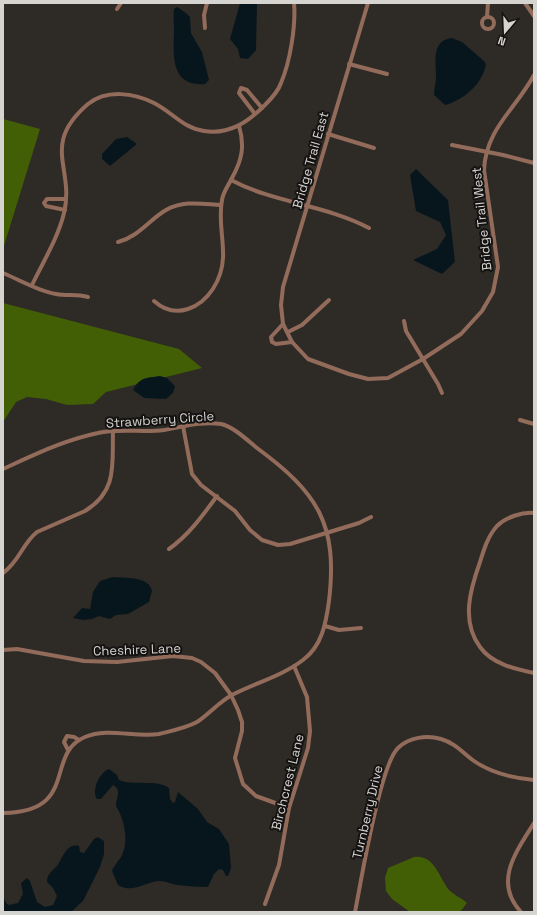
<svg xmlns="http://www.w3.org/2000/svg" width="537" height="915" font-family="'Space Grotesk',sans-serif">
	<rect width="100%" height="100%" fill="#2e2b26"/>
	<!-- green -->
	<g fill="#425f05">
		<path d="M3 119 40 129 3 249Z"/>
		<path d="M3 303 179 349 202 368 106 392 93 404 67 405 46 399 27 397 16 402 3 422Z"/>
		<path d="M414 857C434 854 439 877 449 890 455 896 462 898 467 903L460 912H410L392 899 386 891 385 878 388 868Z"/>
	</g>
	<!-- water -->
	<g fill="#07161d">
		<path d="M240 3H257L256 50 248 59 240 58 238 49 230 39Z"/>
		<path d="M177 7 186 13 190 17 191 33 202 52 209 80 205 84C171 87 173 56 174 32 174 24 173 17 174 9Z"/>
		<path d="M452 38 462 42 484 61 486 65C482 84 464 100 445 105L434 95C434 89 436 83 436 76 436 62 431 40 452 38Z"/>
		<path d="M127 137 137 144 110 166 102 159V154L116 139Z"/>
		<path d="M416 169 448 200 455 262 442 274 413 260 437 249 446 235 440 222 416 211 410 175Z"/>
		<path d="M160 376 167 378 175 386 173 393 166 399 144 398 133 390C140 377 146 378 160 376Z"/>
		<path d="M113 577C124 578 150 576 152 591L149 602 128 614 116 615 110 619 99 616 92 619 83 620 73 618 82 608 90 609 93 592 100 581Z"/>
		<path d="M109 769 117 775 119 780C133 786 157 779 169 788L170 799 173 803 175 802 178 792 198 809 207 822 219 829 229 844 231 868 228 876H226L223 870 219 869 214 874 208 887C198 887 188 886 177 885 171 884 166 881 159 881 144 882 133 894 118 885L112 871C114 865 119 861 122 855 129 840 124 819 116 806 116 798 122 790 113 785L101 799H97C91 790 100 772 109 769Z"/>
		<path d="M98 837 104 841V854L100 867 83 901 71 912H3V896L6 903 9 905 18 903 23 894 21 883 27 878 30 881 37 902 45 907 53 905 57 896 53 888 47 882C47 874 52 871 57 866 63 858 66 843 79 846L80 852 84 853 94 839Z"/>
	</g>
	<g fill="none" stroke-linecap="round" stroke-linejoin="round">
		<!-- minor -->
		<g stroke="#936b5b" stroke-width="4">
			<path d="M368 3 283 287 281 305 283 324 292 342 308 359 349 374 368 379 388 378 423 359 461 334 482 311 493 292 498 267 484 170C486 128 516 109 534 75"/>
			<path d="M525 3 534 16"/>
			<path d="M117 9 121 3"/>
			<circle cx="488" cy="23" r="6"/>
			<path d="M487 17 488 3"/>
			<path d="M205 28 204 15 207 3"/>
			<path d="M349 64 387 74"/>
			<path d="M255 114 239 93 241 88 247 90 262 108"/>
			<path d="M328 134 374 148"/>
			<path d="M452 145 503 155 534 163"/>
			<path d="M231 180C274 203 326 205 369 228"/>
			<path d="M65 210 46 206 44 203 47 199H65"/>
			<path d="M118 242C138 237 149 220 166 210 184 200 202 204 221 205"/>
			<path d="M3 273C20 280 38 291 56 294 67 296 77 294 88 297"/>
			<path d="M32 285C43 262 58 238 64 213 75 168 40 145 88 104 107 89 134 93 154 103 172 112 183 128 204 131 229 135 248 122 265 105 271 99 278 92 281 83 290 62 296 26 294 3"/>
			<path d="M154 301C164 310 176 313 188 309 209 302 222 279 223 258 224 239 218 220 222 200 223 192 228 186 232 178 242 160 245 146 239 126"/>
			<path d="M404 321 406 331 438 384 442 393"/>
			<path d="M283 324 271 337 272 342 276 344 292 342"/>
			<path d="M288 332 302 325 329 300"/>
			<path d="M520 420 534 424"/>
			<path d="M183 426 192 474 201 485 235 511 250 530 262 540 278 545 290 544 359 523 371 517"/>
			<path d="M3 469C34 455 64 440 98 433 119 428 142 433 164 430 182 427 202 421 221 424 234 427 247 440 257 448 318 493 338 524 329 601 326 623 322 646 303 660 282 676 255 683 232 695 219 702 209 714 197 722 186 728 171 731 159 734 135 738 108 727 85 737 44 754 80 812 3 813"/>
			<path d="M534 513C522 512 506 517 497 526 488 536 484 549 480 562 470 590 461 621 480 647 492 664 515 669 534 673"/>
			<path d="M169 549C189 535 203 515 217 496"/>
			<path d="M3 573C19 562 22 544 37 532L85 511C118 491 112 464 113 431"/>
			<path d="M325 626 339 630 361 628"/>
			<path d="M3 650 17 649 84 661 117 662 173 656 192 658 201 662 215 673 231 695 238 710 242 722V731L235 758 243 784 256 796 289 808"/>
			<path d="M68 750 64 742 67 736 74 737 79 740"/>
			<path d="M265 904 279 865 289 808 308 748 310 731 307 697 294 666"/>
			<path d="M355 912C361 882 380 765 398 748 409 737 427 735 441 739 455 743 463 753 474 761 491 773 513 778 534 780"/>
			<path d="M521 912C493 882 516 852 534 823"/>
		</g>
	</g>
	<g text-anchor="middle" stroke-width="4" stroke-linejoin="round" paint-order="stroke">
		<!-- street labels -->
		<g font-size="13" fill="#d6d4d1" stroke="#151312">
			<text transform="translate(310 160) rotate(-74)" y="5">Bridge Trail East</text>
			<text transform="translate(481 219) rotate(-96)" y="5">Bridge Trail West</text>
			<text transform="translate(160 419) rotate(-4)" y="5">Strawberry Circle</text>
			<text transform="translate(137 649) rotate(-2)" y="5">Cheshire Lane</text>
			<text transform="translate(287 782) rotate(-76)" y="5">Birchcrest Lane</text>
			<text transform="translate(367 812) rotate(-77)" y="5">Turnberry Drive</text>
		</g>
	</g>
	<!-- border -->
	<rect width="537" height="915" fill="none" stroke="#d6d4d1" stroke-width="8"/>
	<!-- north arrow -->
	<g transform="translate(505 32) rotate(199)" stroke="#151312" stroke-width="3" paint-order="stroke">
	<path d="M0-3L7 15L0 10L-7 15Z" fill="#d6d4d1"/>
	<text y="-6" font-size="11" font-weight="bold" text-anchor="middle" fill="#d6d4d1">N</text>
	</g>
</svg>
